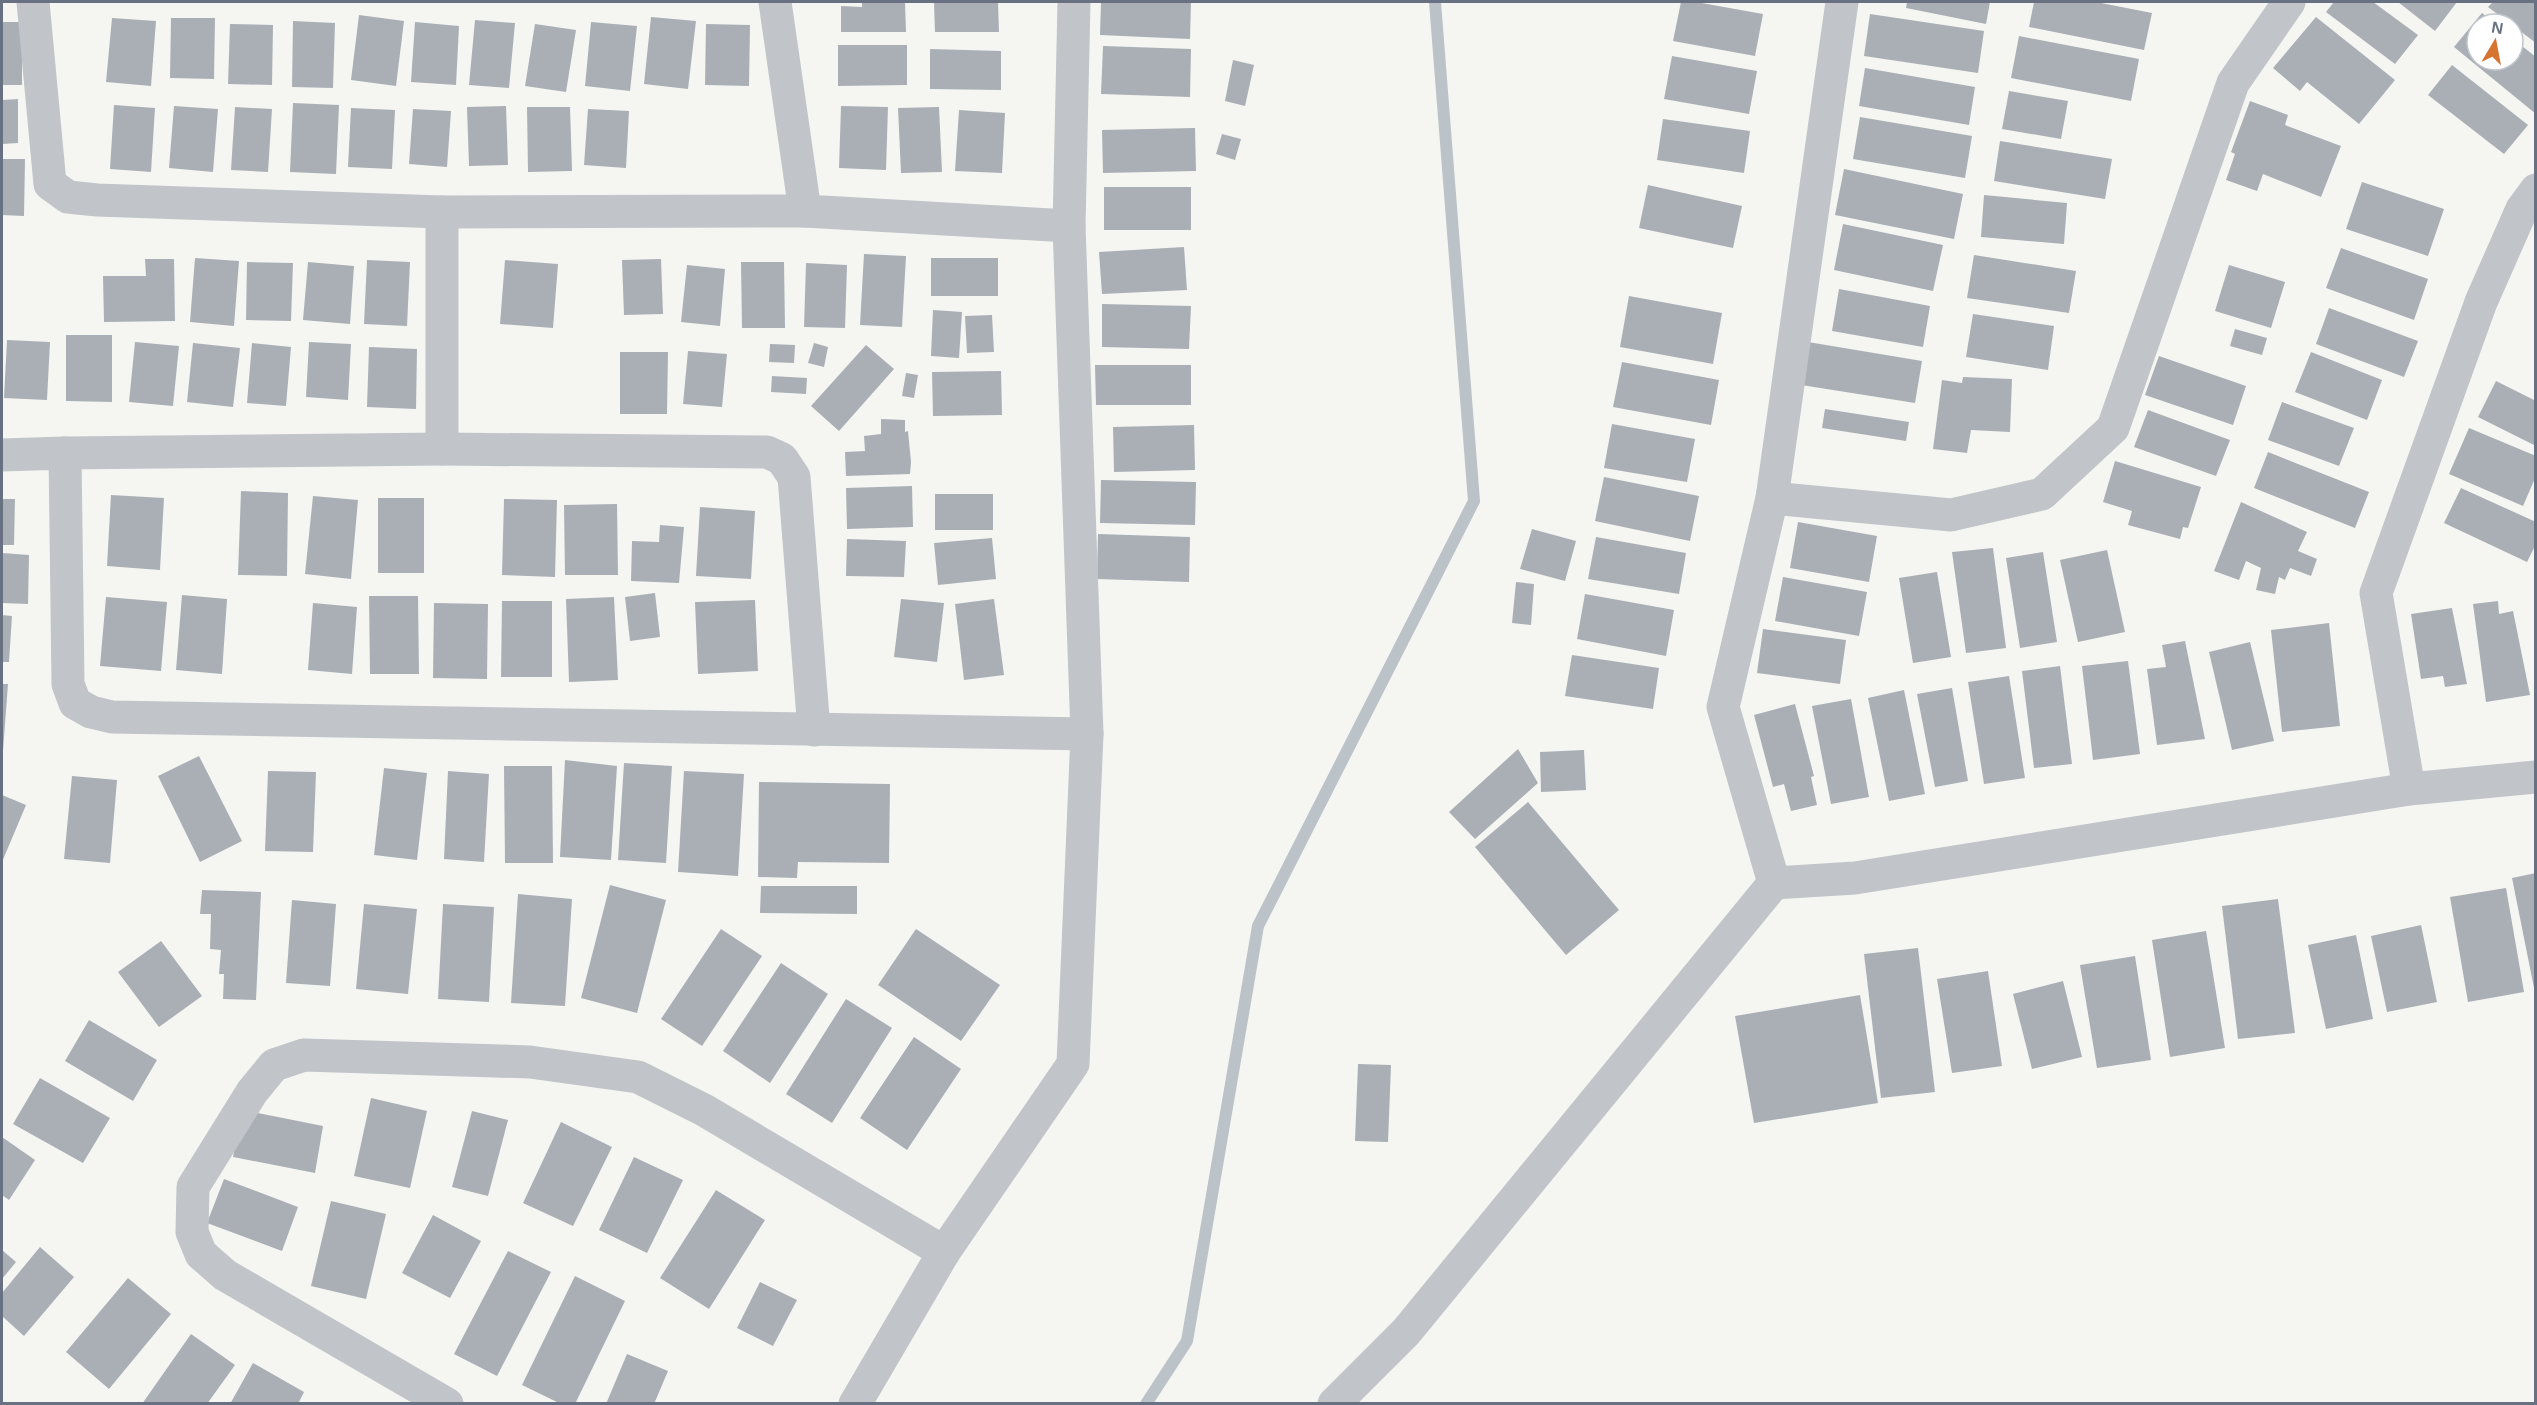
<svg xmlns="http://www.w3.org/2000/svg" width="2537" height="1405" font-family="Arial,sans-serif">
	<rect width="100%" height="100%" fill="#f5f6f2"/>
	<g fill="none" stroke-linecap="round" stroke-linejoin="round">
		<!-- stream -->
		<path stroke="#bbc3c9" stroke-width="12" d="M1146 1404 1187 1341 1258 926 1474 501 1435 2"/>
	</g>
	<!-- building -->
	<g fill="#aaafb6">
		<path d="M862 2H905L906 32H841V6L862 7Z"/>
		<path d="M934 2H998L999 32H935Z"/>
		<path d="M1101 2H1191L1190 39 1100 35Z"/>
		<path d="M1681 2H1696L1763 14 1755 56 1673 41Z"/>
		<path d="M1907 2H1990L1986 24 1906 8Z"/>
		<path d="M2034 2H2096L2152 13 2144 50 2029 27Z"/>
		<path d="M2334 2H2373L2418 35 2395 64 2326 12Z"/>
		<path d="M2398 2H2457L2435 31Z"/>
		<path d="M2493 2H2536V43L2488 7Z"/>
		<path d="M2482 13 2495 24H2477V60H2513V39L2536 57V114L2454 47Z"/>
		<path d="M1870 14 1984 31 1978 73 1864 56Z"/>
		<path d="M359 15 404 21 396 86 351 80Z"/>
		<path d="M651 17 696 21 688 89 644 84Z"/>
		<path d="M2316 17 2395 80 2359 124 2307 82 2300 91 2273 68Z"/>
		<path d="M112 18 156 21 151 86 106 82Z"/>
		<path d="M171 18H215L214 79 170 78Z"/>
		<path d="M475 20 515 23 509 88 469 85Z"/>
		<path d="M293 21 335 23 333 88 292 87Z"/>
		<rect x="2" y="22" width="20" height="63"/>
		<path d="M415 22 459 26 456 85 411 82Z"/>
		<path d="M591 22 637 26 630 91 585 86Z"/>
		<path d="M230 24 273 25 272 85 228 84Z"/>
		<path d="M535 24 576 30 566 92 525 86Z"/>
		<path d="M706 24 750 25 749 86 705 85Z"/>
		<path d="M2019 36 2139 59 2131 101 2011 78Z"/>
		<path d="M838 45H907V85L838 86Z"/>
		<path d="M1103 46 1191 49 1190 97 1101 94Z"/>
		<path d="M930 49 1001 51V90L930 89Z"/>
		<path d="M1672 56 1757 71 1749 114 1664 99Z"/>
		<path d="M1233 60 1254 65 1245 106 1225 101Z"/>
		<path d="M2452 65 2528 125 2504 154 2428 95Z"/>
		<path d="M1865 68 1975 87 1969 125 1859 106Z"/>
		<path d="M2009 91 2068 101 2061 139 2002 129Z"/>
		<path d="M18 99V143L2 144V100Z"/>
		<path d="M2250 101 2288 115 2285 125 2341 146 2321 197 2263 174 2257 191 2226 180 2235 154 2231 152Z"/>
		<path d="M293 103 339 105 336 174 290 172Z"/>
		<path d="M114 105 155 108 151 172 110 169Z"/>
		<path d="M174 106 218 109 213 172 169 168Z"/>
		<path d="M506 106 508 165 469 166 467 107Z"/>
		<path d="M841 106 888 107 886 170 839 168Z"/>
		<path d="M235 107 272 109 268 172 231 170Z"/>
		<path d="M527 107H570L572 171 528 172Z"/>
		<path d="M939 107 942 172 901 173 898 108Z"/>
		<path d="M351 108 395 110 392 169 348 167Z"/>
		<path d="M413 109 451 111 447 167 409 164Z"/>
		<path d="M588 109 629 111 626 168 584 165Z"/>
		<path d="M959 110 1005 113 1002 173 955 171Z"/>
		<path d="M1860 117 1972 136 1965 178 1853 159Z"/>
		<path d="M1663 119 1750 131 1744 173 1657 160Z"/>
		<path d="M1195 128 1196 171 1103 173 1102 130Z"/>
		<path d="M1222 134 1241 139 1235 160 1216 154Z"/>
		<path d="M2000 141 2112 159 2105 199 1994 181Z"/>
		<path d="M2 159H25L24 216 2 215Z"/>
		<path d="M1844 169 1963 194 1954 239 1835 215Z"/>
		<path d="M2362 182 2444 209 2428 256 2346 229Z"/>
		<path d="M1648 185 1742 206 1733 248 1639 228Z"/>
		<rect x="1104" y="187" width="87" height="43"/>
		<path d="M1984 195 2067 203 2064 244 1981 237Z"/>
		<path d="M1843 224 1943 245 1933 291 1834 270Z"/>
		<path d="M1184 247 1187 290 1102 294 1099 252Z"/>
		<path d="M2341 248 2428 279 2414 320 2326 288Z"/>
		<path d="M864 254 906 256 902 327 860 325Z"/>
		<path d="M1974 255 2076 271 2069 313 1967 298Z"/>
		<path d="M195 258 239 261 234 326 190 322Z"/>
		<rect x="931" y="258" width="67" height="38"/>
		<path d="M145 259H174L175 321 104 322 103 276H146Z"/>
		<path d="M661 259 663 314 624 315 622 260Z"/>
		<path d="M367 260 410 262 407 326 364 324Z"/>
		<path d="M505 260 558 264 553 328 500 324Z"/>
		<path d="M247 262 293 263 291 321 246 320Z"/>
		<path d="M308 262 354 266 350 324 303 320Z"/>
		<path d="M741 262H784L785 328H742Z"/>
		<path d="M806 263 847 265 845 328 804 327Z"/>
		<path d="M687 265 725 269 720 326 681 322Z"/>
		<path d="M2229 265 2285 282 2271 328 2215 311Z"/>
		<path d="M1839 289 1930 306 1923 347 1832 331Z"/>
		<path d="M1629 296 1722 313 1713 364 1620 347Z"/>
		<path d="M1102 304 1191 306 1189 349 1102 347Z"/>
		<path d="M2329 308 2418 341 2404 377 2316 344Z"/>
		<path d="M933 310 962 312 959 358 931 356Z"/>
		<path d="M1973 314 2054 326 2048 370 1966 357Z"/>
		<path d="M992 315 994 352 967 353 965 316Z"/>
		<path d="M2235 329 2267 338 2262 355 2230 346Z"/>
		<path d="M66 335H112V402L66 401Z"/>
		<path d="M7 340 50 342 47 400 4 398Z"/>
		<path d="M1802 341 1922 361 1915 403 1795 384Z"/>
		<path d="M135 342 179 346 173 406 129 402Z"/>
		<path d="M309 342 351 344 348 400 306 397Z"/>
		<path d="M193 343 240 348 233 407 187 402Z"/>
		<path d="M252 343 291 347 286 406 247 403Z"/>
		<path d="M814 343 828 347 824 367 808 363Z"/>
		<path d="M770 344 795 345 794 363 769 362Z"/>
		<path d="M866 345 894 369 839 431 811 406Z"/>
		<path d="M369 347 417 349 416 409 367 407Z"/>
		<path d="M688 351 727 354 722 407 683 404Z"/>
		<path d="M620 352H668L667 414H620Z"/>
		<path d="M2311 352 2382 380 2367 420 2295 392Z"/>
		<path d="M2159 356 2246 386 2233 425 2145 395Z"/>
		<path d="M1622 362 1719 380 1711 425 1613 407Z"/>
		<path d="M1095 365H1191V405H1096Z"/>
		<path d="M1001 371 1002 415 933 416 932 372Z"/>
		<path d="M906 373 918 375 914 398 902 396Z"/>
		<path d="M772 376 807 378 806 394 771 392Z"/>
		<path d="M1963 377 2012 379 2010 432 1971 430 1967 453 1933 449 1942 380 1962 383Z"/>
		<path d="M2496 381 2536 401V446L2478 417Z"/>
		<path d="M2282 402 2354 428 2339 466 2268 440Z"/>
		<path d="M1825 409 1909 422 1906 441 1822 428Z"/>
		<path d="M2148 410 2230 440 2216 476 2134 447Z"/>
		<path d="M881 419 905 420V432L908 431 911 462 910 474 846 476 845 452 865 451 864 436 881 434Z"/>
		<path d="M1612 424 1695 439 1687 482 1604 468Z"/>
		<path d="M1194 425 1195 470 1114 472 1113 427Z"/>
		<path d="M2469 428 2536 456V476L2523 506 2449 474Z"/>
		<path d="M2268 452 2369 492 2355 528 2254 488Z"/>
		<path d="M2115 461 2201 487 2188 528 2183 527 2180 539 2128 525 2132 511 2103 502Z"/>
		<path d="M1604 477 1699 496 1690 541 1595 521Z"/>
		<path d="M1101 480 1196 482 1195 525 1100 523Z"/>
		<path d="M912 486 913 527 847 529 846 488Z"/>
		<path d="M2461 488 2536 522V544L2527 562 2444 523Z"/>
		<path d="M241 491 288 493 287 576 238 575Z"/>
		<rect x="935" y="494" width="58" height="36"/>
		<path d="M111 495 164 498 160 570 107 566Z"/>
		<path d="M313 496 358 500 351 579 305 574Z"/>
		<rect x="378" y="498" width="46" height="75"/>
		<path d="M2 499H15L14 545H2Z"/>
		<path d="M504 499 557 500 555 577 502 575Z"/>
		<path d="M2241 502 2307 532 2298 551 2317 559 2311 576 2290 568 2285 580 2279 577 2275 594 2256 590 2261 568 2246 561 2239 580 2214 571Z"/>
		<path d="M617 504 618 575H565L564 505Z"/>
		<path d="M700 507 755 511 751 579 696 576Z"/>
		<path d="M1798 522 1877 536 1869 582 1790 568Z"/>
		<path d="M660 525 684 527 679 583 631 581 632 541 659 542Z"/>
		<path d="M1532 529 1576 541 1565 581 1520 569Z"/>
		<path d="M1098 534 1190 537 1189 582 1097 579Z"/>
		<path d="M1596 537 1686 553 1679 594 1588 579Z"/>
		<path d="M992 538 996 579 938 585 934 543Z"/>
		<path d="M847 539 906 541 904 577 846 576Z"/>
		<path d="M1993 548 2006 648 1966 653 1952 552Z"/>
		<path d="M2107 550 2125 632 2078 642 2060 560Z"/>
		<path d="M2043 552 2057 642 2020 648 2006 558Z"/>
		<path d="M2 553 29 555 28 604 2 603Z"/>
		<path d="M1937 572 1951 657 1913 663 1899 578Z"/>
		<path d="M1783 577 1867 592 1859 636 1775 621Z"/>
		<path d="M1516 582 1534 584 1531 625 1512 623Z"/>
		<path d="M655 593 660 637 630 641 625 597Z"/>
		<path d="M1585 594 1674 610 1666 656 1577 639Z"/>
		<path d="M182 595 227 599 222 674 176 670Z"/>
		<path d="M369 596H418L419 674H370Z"/>
		<path d="M106 597 167 602 161 671 100 666Z"/>
		<path d="M614 597 618 680 569 682 566 599Z"/>
		<path d="M901 599 944 603 937 662 894 657Z"/>
		<path d="M994 599 1004 675 964 680 955 604Z"/>
		<path d="M755 600 758 671 698 674 695 602Z"/>
		<path d="M502 601H552V677H501Z"/>
		<path d="M2498 601 2499 614 2513 611 2530 695 2486 702 2473 604Z"/>
		<path d="M313 603 357 607 352 674 308 670Z"/>
		<path d="M434 603 488 604 487 679 433 678Z"/>
		<path d="M2452 608 2467 684 2445 687 2443 676 2421 679 2411 614Z"/>
		<path d="M2 615 12 616 9 662H2Z"/>
		<path d="M2329 623 2340 726 2282 732 2271 630Z"/>
		<path d="M1763 629 1846 640 1840 684 1757 673Z"/>
		<path d="M2185 641 2205 739 2157 745 2147 669 2166 667 2162 645Z"/>
		<path d="M2250 642 2274 741 2232 750 2209 652Z"/>
		<path d="M1572 655 1659 668 1653 709 1565 696Z"/>
		<path d="M2128 661 2140 754 2093 760 2082 666Z"/>
		<path d="M2060 666 2072 764 2034 768 2022 671Z"/>
		<path d="M2009 676 2025 778 1984 784 1968 682Z"/>
		<path d="M2 684H8L3 751H2Z"/>
		<path d="M1952 688 1968 781 1935 787 1917 694Z"/>
		<path d="M1904 690 1925 794 1889 801 1868 698Z"/>
		<path d="M1851 699 1869 797 1831 804 1812 706Z"/>
		<path d="M1795 704 1814 776 1811 777 1817 805 1791 811 1784 784 1773 787 1754 715Z"/>
		<path d="M1518 749 1538 783 1475 839 1449 812Z"/>
		<path d="M1584 750 1586 790 1541 792 1540 752Z"/>
		<path d="M199 756 242 841 200 862 158 776Z"/>
		<path d="M565 760 617 766 611 860 560 857Z"/>
		<path d="M624 763 672 766 666 863 618 860Z"/>
		<path d="M504 766H552L553 863H505Z"/>
		<path d="M384 768 427 773 417 860 374 855Z"/>
		<path d="M268 771 316 772 313 852 265 851Z"/>
		<path d="M448 771 489 774 484 862 444 859Z"/>
		<path d="M684 771 744 774 738 876 678 872Z"/>
		<path d="M72 776 117 780 110 863 64 859Z"/>
		<path d="M759 782 890 784 889 863 798 862 797 878 758 877Z"/>
		<path d="M2 795 26 805 2 862Z"/>
		<path d="M1528 802 1619 910 1566 955 1475 847Z"/>
		<path d="M2536 873V988H2534L2512 878Z"/>
		<path d="M610 885 666 900 637 1013 581 998Z"/>
		<path d="M761 886H857V914L760 913Z"/>
		<path d="M2506 888 2524 992 2468 1002 2450 897Z"/>
		<path d="M202 890 261 892 256 1000 223 999 224 974H219L221 950 210 949 211 914H200Z"/>
		<path d="M518 894 572 899 565 1006 511 1003Z"/>
		<path d="M2278 899 2295 1033 2238 1039 2222 906Z"/>
		<path d="M292 900 336 904 330 986 286 983Z"/>
		<path d="M364 904 417 909 408 994 356 989Z"/>
		<path d="M443 904 494 907 489 1002 438 999Z"/>
		<path d="M2421 925 2437 1002 2387 1012 2371 936Z"/>
		<path d="M721 929 762 956 702 1046 661 1019Z"/>
		<path d="M916 929 1000 985 961 1041 878 985Z"/>
		<path d="M2206 931 2225 1048 2170 1057 2152 940Z"/>
		<path d="M2356 935 2373 1019 2326 1029 2308 945Z"/>
		<path d="M161 941 202 996 159 1027 118 972Z"/>
		<path d="M1918 948 1935 1092 1881 1098 1864 954Z"/>
		<path d="M2135 956 2151 1060 2097 1068 2080 965Z"/>
		<path d="M781 963 828 994 770 1083 723 1051Z"/>
		<path d="M1988 971 2002 1066 1952 1073 1937 979Z"/>
		<path d="M2063 981 2082 1057 2032 1069 2013 994Z"/>
		<path d="M1860 995 1878 1103 1754 1123 1735 1016Z"/>
		<path d="M846 999 892 1028 832 1123 786 1094Z"/>
		<path d="M89 1020 157 1060 133 1101 65 1061Z"/>
		<path d="M914 1037 961 1069 907 1150 860 1118Z"/>
		<path d="M1358 1064 1391 1065 1388 1142 1355 1141Z"/>
		<path d="M40 1078 110 1118 83 1163 13 1124Z"/>
		<path d="M371 1098 427 1111 410 1188 354 1176Z"/>
		<path d="M242 1110 323 1126 315 1173 233 1157Z"/>
		<path d="M472 1111 508 1120 488 1196 452 1187Z"/>
		<path d="M561 1122 612 1147 573 1226 523 1203Z"/>
		<path d="M2 1137 35 1160 9 1200 2 1195Z"/>
		<path d="M634 1157 683 1180 647 1253 599 1230Z"/>
		<path d="M224 1179 298 1207 282 1251 207 1223Z"/>
		<path d="M716 1190 765 1220 709 1309 660 1278Z"/>
		<path d="M331 1201 386 1214 366 1299 311 1286Z"/>
		<path d="M433 1215 481 1241 450 1298 402 1273Z"/>
		<path d="M40 1247 74 1277 24 1336 2 1316V1293Z"/>
		<path d="M2 1250 16 1262 2 1279Z"/>
		<path d="M508 1251 551 1272 497 1376 454 1354Z"/>
		<path d="M575 1276 625 1301 575 1404H561L522 1385Z"/>
		<path d="M128 1278 171 1314 109 1389 66 1352Z"/>
		<path d="M760 1282 797 1300 773 1346 737 1328Z"/>
		<path d="M191 1334 235 1365 207 1404H142Z"/>
		<path d="M627 1354 668 1371 654 1404H606Z"/>
		<path d="M253 1363 304 1392 298 1404H230Z"/>
	</g>
	<g fill="none" stroke-linecap="round" stroke-linejoin="round">
		<!-- street -->
		<g stroke="#c1c4c8" stroke-width="33">
			<path d="M33 2 50 184 68 197 97 200 442 212 805 211"/>
			<path d="M775 2 805 211 1069 226"/>
			<path d="M442 212V449"/>
			<path d="M65 453 442 449 767 452 782 459 794 477 814 730"/>
			<path d="M2 455 65 453 68 684 75 703 91 712 112 717 1087 734"/>
			<path d="M1772 498 1951 515 2042 494 2113 428 2233 83 2289 2"/>
			<path d="M2409 789 2376 593 2481 302 2522 209 2536 190"/>
			<path d="M1774 883 1723 707 1772 498 1842 2"/>
			<path d="M447 1404 225 1275 201 1254 192 1232 193 1187 252 1092 274 1065 304 1055 530 1062 638 1077 704 1110 944 1252"/>
			<path d="M855 1404 944 1252 1073 1064 1087 734 1069 226 1074 2"/>
			<path d="M1334 1404 1406 1332 1774 883 1855 878 2409 789 2536 777"/>
		</g>
	</g>
	<!-- border -->
	<rect width="2537" height="1405" fill="none" stroke="#677181" stroke-width="6"/>
	<!-- north arrow -->
	<g transform="translate(2495 42) rotate(10)"><circle r="28" fill="#ffffff" stroke="#c2c6cd" stroke-width="1.5"/>
	<path d="M0-4.5L10 22L0 15L-10 22Z" fill="#d77331"/>
	<text y="-9" font-size="16" font-weight="bold" text-anchor="middle" fill="#677181">N</text>
	</g>
</svg>
